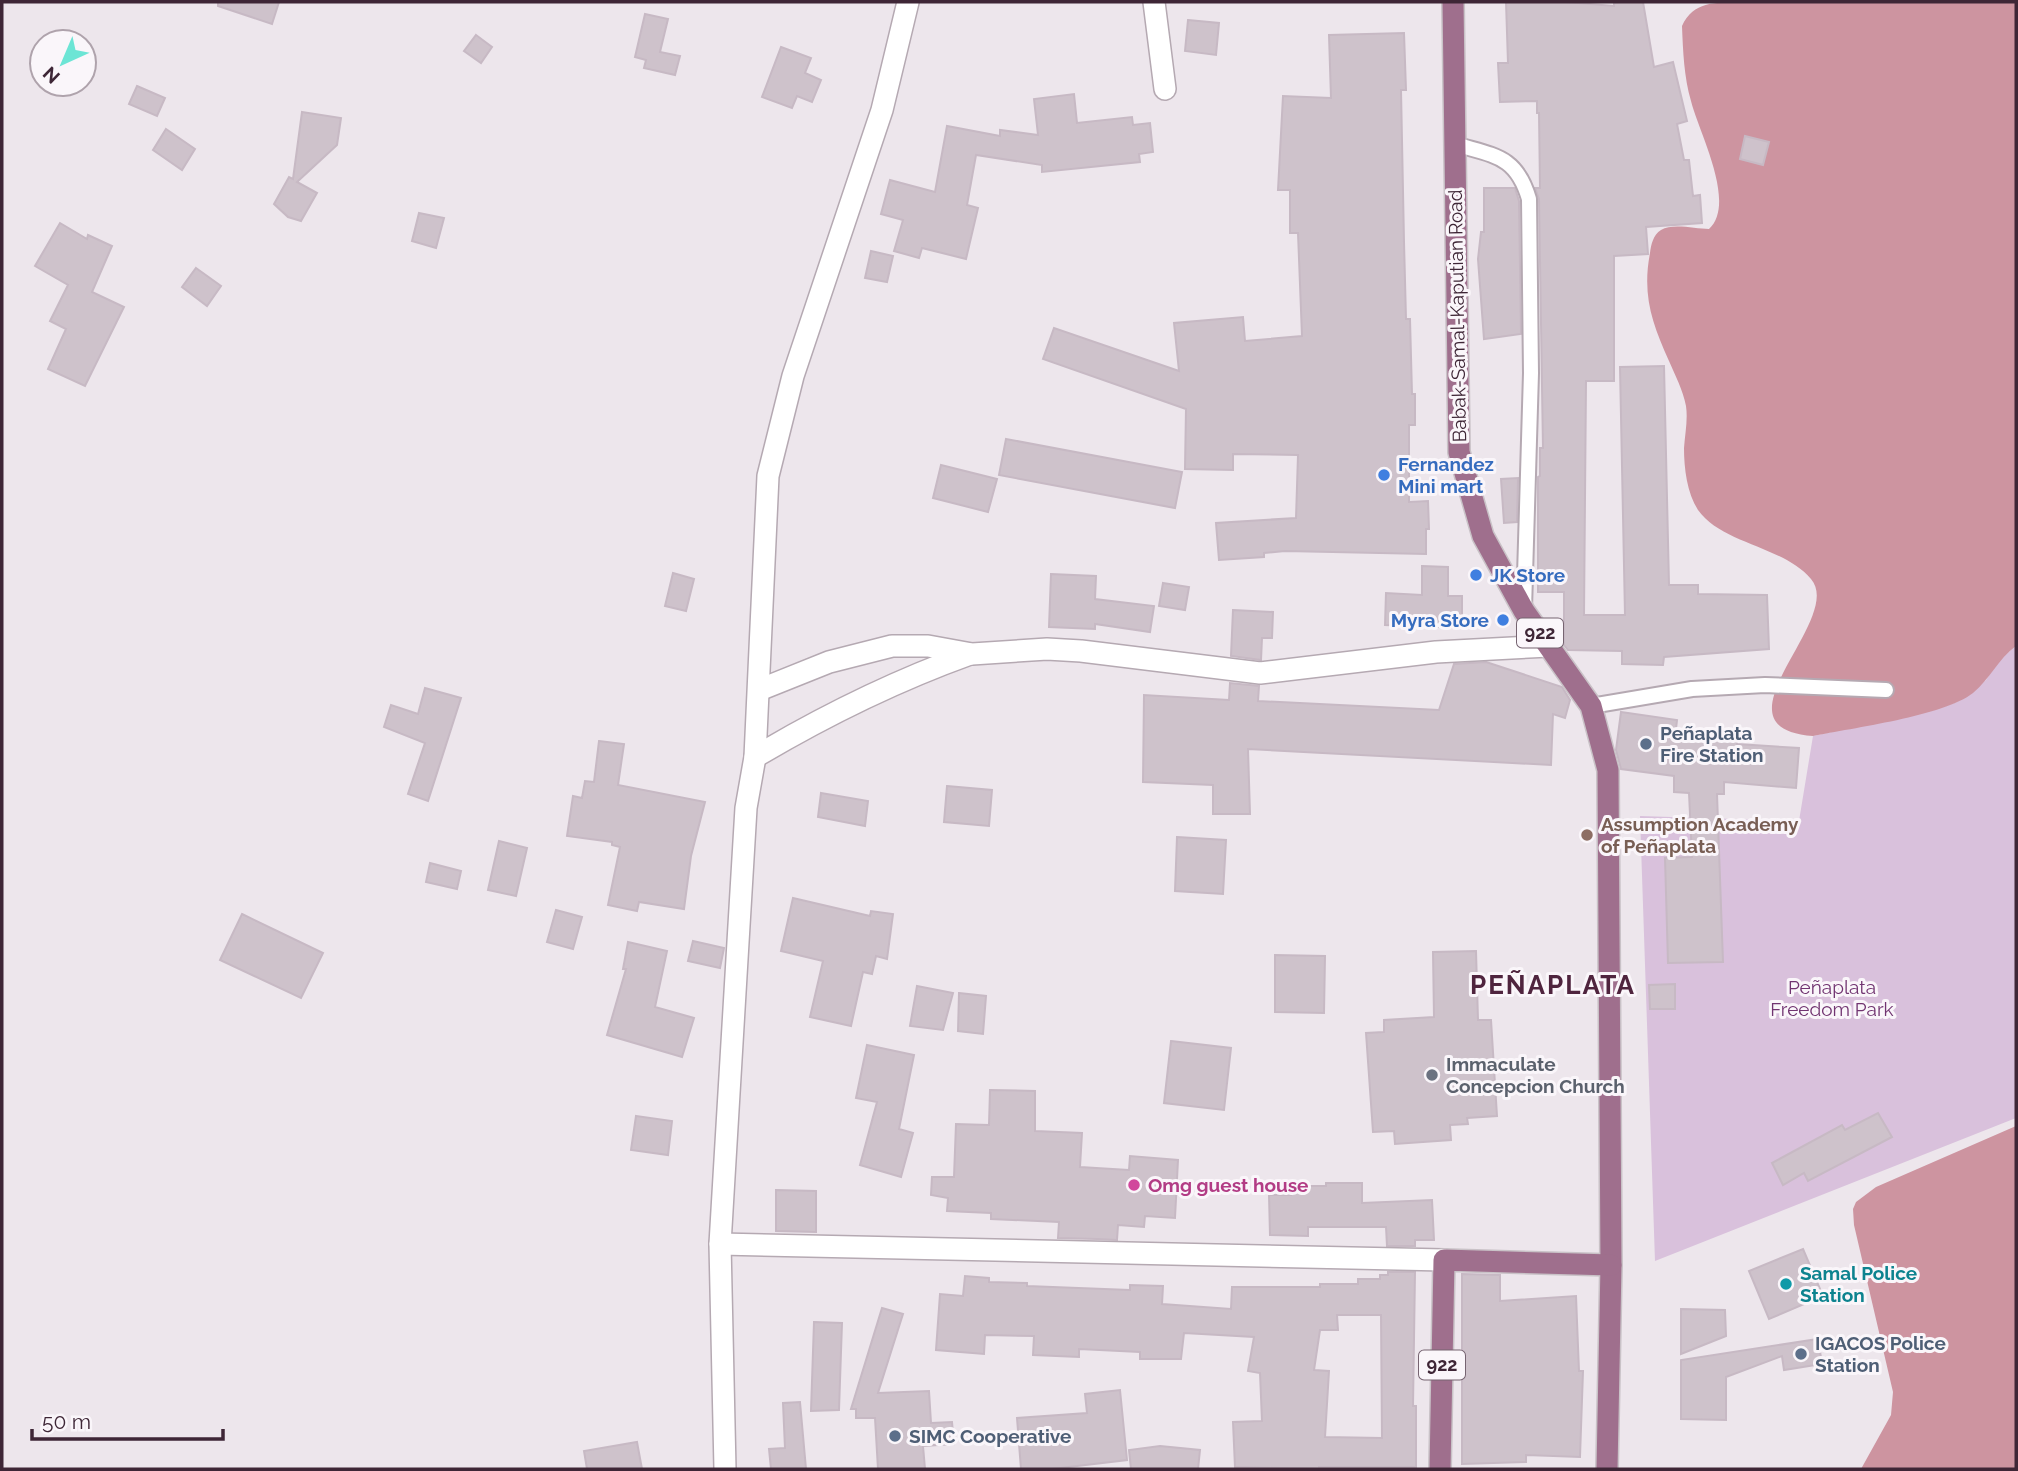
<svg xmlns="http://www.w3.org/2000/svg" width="2018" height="1471" font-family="Raleway,sans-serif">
	<rect width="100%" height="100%" fill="#ede6ec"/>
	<!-- green -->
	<path fill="#d9c1dc" d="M2016 646V1118L1655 1261 1640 816 1799 821 1813 736 1934 710 1957 702 1986 680 1998 661Z"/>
	<!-- water -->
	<g fill="#cd94a0">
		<path d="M1739 2H2016V646C1998 659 1990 679 1973 693 1944 716 1852 728 1813 736 1706 728 1846 619 1811 579 1783 546 1722 544 1698 510 1687 493 1684 468 1684 448 1685 434 1688 420 1686 406 1683 390 1675 375 1669 361 1652 323 1642 295 1650 253 1651 245 1653 235 1661 230 1673 223 1695 229 1709 229 1737 203 1699 133 1691 101 1684 77 1683 51 1682 26 1694 1 1714 3 1739 2Z"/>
		<path d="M2016 1126V1469H1861L1891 1415 1893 1392 1854 1225 1853 1209 1856 1202 1876 1187Z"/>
	</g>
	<!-- building -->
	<g fill="#cec2cb" stroke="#c7b9c4" stroke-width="2" fill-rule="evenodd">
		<path d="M218 2H279L272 24 218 6Z"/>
		<path d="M1506 2H1566L1614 6V3L1620 2H1643L1654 67 1673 62 1687 121 1677 124 1684 160H1689L1693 196 1700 195 1702 223 1646 227 1648 254 1614 256V381H1586L1584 615H1625L1620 367 1664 366 1669 585H1698V594L1767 595 1769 649 1664 657 1663 665 1622 664V651L1568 650 1564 645V592H1538V477L1540 476V448H1543L1539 199 1535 188H1540L1539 113H1537V101L1500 102 1498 63H1508Z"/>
		<path d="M645 14 668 19 660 52 680 56 675 75 644 68 646 60 635 57Z"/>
		<path d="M1188 20 1219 23 1216 55 1185 51Z"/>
		<path d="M1404 33 1406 90H1401L1404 242 1406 319H1410L1412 394H1415V425H1409V502L1428 501 1429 529H1426V554L1285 551 1264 553V557L1219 560 1216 523 1296 518 1298 455 1233 454V470L1185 469 1186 409 1043 359 1054 328 1179 371 1174 323 1243 317 1245 341 1302 336 1298 233H1290V190H1278L1283 96 1331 98 1329 35Z"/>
		<path d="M476 35 492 47 481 63 464 51Z"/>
		<path d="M781 47 811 58 805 73 821 80 812 102 797 96 792 108 762 97Z"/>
		<path d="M137 86 165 98 157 116 129 104Z"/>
		<path d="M1074 94 1077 123 1132 117 1133 125 1150 123 1153 152 1139 154 1140 162 1042 172V165L976 155 967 205 978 208 966 259 922 248 919 258 894 251 903 220 881 214 890 180 935 192 947 126 1000 136V130L1038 135 1034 99Z"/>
		<path d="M302 112 341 118 337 145 297 182 317 193 301 221 288 217 274 204 289 177 293 179Z"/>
		<path d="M166 129 195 149 182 170 153 150Z"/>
		<path d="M1745 136 1769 142 1763 165 1740 159Z"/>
		<path d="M1484 188H1515L1519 201 1521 334 1484 339 1478 259 1481 232H1484Z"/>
		<path d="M419 213 444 218 436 248 412 241Z"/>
		<path d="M60 223 87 239 88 235 112 246 92 292 124 307 85 386 48 369 66 329 50 321 68 285 35 266Z"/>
		<path d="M871 251 893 256 887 282 865 278Z"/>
		<path d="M196 268 221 286 207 306 182 287Z"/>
		<path d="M1006 439 1182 472 1175 508 999 475Z"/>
		<path d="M941 465 997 479 988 512 933 498Z"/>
		<path d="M1518 478 1517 522 1504 523 1501 479Z"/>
		<path d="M1422 566 1448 567V596H1462V628L1385 625 1386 593 1422 595Z"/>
		<path d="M673 573 694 579 686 611 665 606Z"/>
		<path d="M1051 574 1096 576 1095 599 1154 606 1150 632 1095 624V629L1049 627Z"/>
		<path d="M1163 583 1189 587 1185 610 1159 606Z"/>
		<path d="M1233 610 1273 612 1272 638H1262L1261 660 1231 656Z"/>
		<path d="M1486 662 1562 687 1570 700 1565 718 1553 714 1551 765 1248 749 1250 814H1213V785L1143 782 1144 695 1229 700 1230 683 1259 686 1258 701 1439 710 1454 664Z"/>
		<path d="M425 688 461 698 428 801 408 794 425 743 384 727 391 705 418 714Z"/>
		<path d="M1621 712 1677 720 1676 729 1738 732 1737 744 1799 748 1796 788 1724 782V794H1717L1723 962 1668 963 1665 858 1692 857 1689 793 1674 792V776L1621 769 1616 750Z"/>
		<path d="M599 741 624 744 618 785 705 802 691 856 684 909 639 902 637 911 608 905 620 847 612 845V842L567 836 573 796 582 798 585 781 594 782Z"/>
		<path d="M947 786 992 790 989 826 944 822Z"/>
		<path d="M821 793 868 801 865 826 818 817Z"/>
		<path d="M1177 837 1226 840 1223 894 1175 891Z"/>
		<path d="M499 841 527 848 516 896 488 890Z"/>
		<path d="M430 863 461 871 457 889 426 882Z"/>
		<path d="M793 898 870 916 871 911 893 914 887 959 876 956 872 974 863 972 851 1026 810 1017 823 961 781 951Z"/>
		<path d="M556 910 582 917 573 949 547 942Z"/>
		<path d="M242 914 323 953 301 998 220 960Z"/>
		<path d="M693 941 724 948 720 968 688 961Z"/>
		<path d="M628 942 667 951 655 1007 694 1018 682 1057 607 1035 626 969H623Z"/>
		<path d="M1476 951 1478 1020H1491L1497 1116 1467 1118 1468 1124 1450 1125 1451 1140 1395 1144 1394 1131 1373 1132 1366 1033 1384 1032V1020L1434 1017 1433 952Z"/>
		<path d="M1275 955 1325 956 1324 1013 1275 1012Z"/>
		<path d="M1675 984V1009H1650L1649 985Z"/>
		<path d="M917 986 953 993 943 1030 910 1026Z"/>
		<path d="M959 993 986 996 983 1034 958 1031Z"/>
		<path d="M1171 1041 1231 1048 1224 1110 1164 1103Z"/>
		<path d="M867 1045 914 1055 899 1129 913 1133 901 1177 860 1165 877 1102 856 1098Z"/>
		<path d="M990 1090 1035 1091V1131L1082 1133 1080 1167 1129 1170 1130 1156 1178 1160 1175 1218 1145 1216 1144 1227 1118 1225 1117 1240 1097 1239 1058 1238 1059 1222 991 1219V1213L947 1211 948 1198 931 1195 932 1177H954L956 1124 989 1125Z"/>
		<path d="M1878 1113 1892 1137 1808 1181 1804 1173 1783 1185 1772 1163 1842 1125 1845 1130Z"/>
		<path d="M636 1116 672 1121 668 1155 631 1150Z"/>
		<path d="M1326 1183H1362V1203L1432 1200 1434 1240H1415V1246H1387L1386 1227H1308V1236L1270 1235 1269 1195H1291V1186H1326Z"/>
		<path d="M776 1190 816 1191V1232L776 1231Z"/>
		<path d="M1803 1249 1823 1296 1769 1319 1749 1271Z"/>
		<path d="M1388 1272H1415L1413 1406H1416V1467H1319V1469L1235 1467 1233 1422 1262 1421 1260 1373 1248 1371 1254 1337 1184 1333 1181 1359H1140V1352L1079 1349V1357L1033 1355 1034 1336 985 1335 984 1354 936 1350 940 1294 963 1296 965 1276 989 1278V1282L1027 1283V1286L1130 1290V1285L1163 1286 1162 1304 1231 1309 1232 1287H1320V1284H1358V1279H1380V1275H1388ZM1337 1315H1381L1382 1438 1325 1437 1329 1371 1314 1370 1320 1330H1338Z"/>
		<path d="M1462 1274 1500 1275V1301L1576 1296 1579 1371H1583L1580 1457 1526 1455V1462L1462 1464Z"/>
		<path d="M882 1308 903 1314 878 1393 929 1391 931 1423 952 1422 954 1444 923 1446 925 1469H878L875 1418H856V1409H851Z"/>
		<path d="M1681 1309 1725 1310 1726 1336 1681 1354Z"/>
		<path d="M814 1322 842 1323 839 1410 811 1411Z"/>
		<path d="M1818 1339 1822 1364 1784 1370 1782 1356 1726 1377V1420L1681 1419V1360Z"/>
		<path d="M1120 1390 1127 1460 1052 1469H1021L1017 1418 1087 1413 1085 1394Z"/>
		<path d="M800 1402 806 1469H771L769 1449 785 1448 783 1403Z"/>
		<path d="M637 1442 642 1469H587L584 1451Z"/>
		<path d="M1160 1446 1200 1450 1198 1469H1131L1129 1450Z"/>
	</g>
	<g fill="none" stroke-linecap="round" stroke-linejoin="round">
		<defs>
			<g id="lane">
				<path d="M1455 144C1494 156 1516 155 1529 199L1531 373 1524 609"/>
				<path d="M1591 706 1692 689 1765 685 1886 690"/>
			</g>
			<g id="street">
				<path d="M1154 2 1165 89"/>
				<path d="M759 690 829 662 892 646H928L972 654 1047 649 1081 651 1260 673 1436 652 1549 646"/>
				<path d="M755 757C824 716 895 681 970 654"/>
				<path d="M720 1244 1444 1260"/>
				<path d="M725 1469 720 1244 746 808 755 757 768 476 793 376 882 110 908 2"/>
			</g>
			<g id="primary">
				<path d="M1453 2 1459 452 1483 536 1524 611 1591 706 1608 770 1611 1265 1607 1469"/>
				<path d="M1440 1469 1444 1260 1611 1265"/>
			</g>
		</defs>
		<!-- lane casing -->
		<use href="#lane" stroke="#b5a9b2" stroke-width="18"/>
		<!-- street casing -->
		<use href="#street" stroke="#b5a9b2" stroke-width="24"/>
		<!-- primary casing -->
		<use href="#primary" stroke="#c9c2c7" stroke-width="24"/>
		<!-- lane -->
		<use href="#lane" stroke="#fff" stroke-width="14"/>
		<!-- street -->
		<use href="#street" stroke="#fff" stroke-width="21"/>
		<!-- primary -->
		<use href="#primary" stroke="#9f6f8d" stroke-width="21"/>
	</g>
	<!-- markers -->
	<g fill="#3f7fe0" stroke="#faf6fa" stroke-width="2.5">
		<circle cx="1384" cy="475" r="7"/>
		<circle cx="1476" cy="575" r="7"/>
		<circle cx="1503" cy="620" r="7"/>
	</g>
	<g fill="#5c6f8a" stroke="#faf6fa" stroke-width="2.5">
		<circle cx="1646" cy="744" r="7"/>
		<circle cx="1801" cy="1354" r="7"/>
		<circle cx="895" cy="1436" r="7"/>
	</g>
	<circle fill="#8d6e63" stroke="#faf6fa" stroke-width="2.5" cx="1587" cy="835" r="7"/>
	<circle fill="#6b7280" stroke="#faf6fa" stroke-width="2.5" cx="1432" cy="1075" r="7"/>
	<circle fill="#d1479c" stroke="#faf6fa" stroke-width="2.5" cx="1134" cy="1185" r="7"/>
	<circle fill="#0f9aa8" stroke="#faf6fa" stroke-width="2.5" cx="1786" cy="1284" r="7"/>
	<g text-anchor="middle" stroke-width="6" stroke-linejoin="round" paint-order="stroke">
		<!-- shield labels -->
		<g fill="#faf6fa" stroke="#766471" stroke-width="2">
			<rect x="1517" y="618.5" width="46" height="29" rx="5"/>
			<rect x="1419" y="1350.5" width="46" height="29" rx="5"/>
		</g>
		<g font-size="18" font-weight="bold" fill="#3e2636">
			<text x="1540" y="639">922</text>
			<text x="1442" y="1371">922</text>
		</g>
		<!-- street labels -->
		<g font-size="19" fill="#3e2636" stroke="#faf6fa">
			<text transform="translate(1457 316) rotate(-91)" y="7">Babak-Samal-Kaputian Road</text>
		</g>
		<!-- shop labels -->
		<g font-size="19" font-weight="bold" fill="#366cbe" stroke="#faf6fa" text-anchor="start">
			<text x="1398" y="471">Fernandez<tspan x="1398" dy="22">Mini mart</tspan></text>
			<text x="1490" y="582">JK Store</text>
			<text x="1489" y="627" text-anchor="end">Myra Store</text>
		</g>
		<!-- service labels -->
		<g font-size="19" font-weight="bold" fill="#4e5e75" stroke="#faf6fa" text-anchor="start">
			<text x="1660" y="740">Peñaplata<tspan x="1660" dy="22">Fire Station</tspan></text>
			<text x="1815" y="1350">IGACOS Police<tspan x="1815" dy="22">Station</tspan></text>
			<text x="909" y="1443">SIMC Cooperative</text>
		</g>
		<!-- education labels -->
		<g font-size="19" font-weight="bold" fill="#785e54" stroke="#faf6fa" text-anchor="start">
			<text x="1601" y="831">Assumption Academy<tspan x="1601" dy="22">of Peñaplata</tspan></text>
		</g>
		<!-- park labels -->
		<g font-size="19" fill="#713471" stroke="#faf6fa">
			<text x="1832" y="994">Peñaplata<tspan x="1832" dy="22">Freedom Park</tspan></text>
		</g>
		<!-- worship labels -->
		<g font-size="19" font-weight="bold" fill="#5b616d" stroke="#faf6fa" text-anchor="start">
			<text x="1446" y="1071">Immaculate<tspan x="1446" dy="22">Concepcion Church</tspan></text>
		</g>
		<!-- hotel labels -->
		<g font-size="19" font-weight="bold" fill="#b23c85" stroke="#faf6fa" text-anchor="start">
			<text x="1148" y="1192">Omg guest house</text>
		</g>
		<!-- culture labels -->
		<g font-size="19" font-weight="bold" fill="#0d838f" stroke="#faf6fa" text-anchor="start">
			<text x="1800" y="1280">Samal Police<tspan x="1800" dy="22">Station</tspan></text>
		</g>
		<!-- district labels -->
		<g font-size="26" font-weight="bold" letter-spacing="2" fill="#4f243e" stroke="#faf6fa">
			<text x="1553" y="994">PEÑAPLATA</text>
		</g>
	</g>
	<!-- border -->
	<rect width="2018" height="1471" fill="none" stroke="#3e2636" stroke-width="7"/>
	<!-- north arrow -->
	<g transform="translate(63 63) rotate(224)"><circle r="33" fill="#faf6fa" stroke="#afa3ac" stroke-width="2"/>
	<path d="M0-5L12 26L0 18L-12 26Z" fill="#6ce5d5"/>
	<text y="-10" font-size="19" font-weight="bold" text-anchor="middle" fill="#3e2636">N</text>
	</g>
	<!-- scale -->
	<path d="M32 1429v10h191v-10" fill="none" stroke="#3e2636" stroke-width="3.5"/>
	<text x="42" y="1429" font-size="21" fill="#3e2636" stroke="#faf6fa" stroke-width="5" paint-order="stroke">50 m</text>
</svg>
